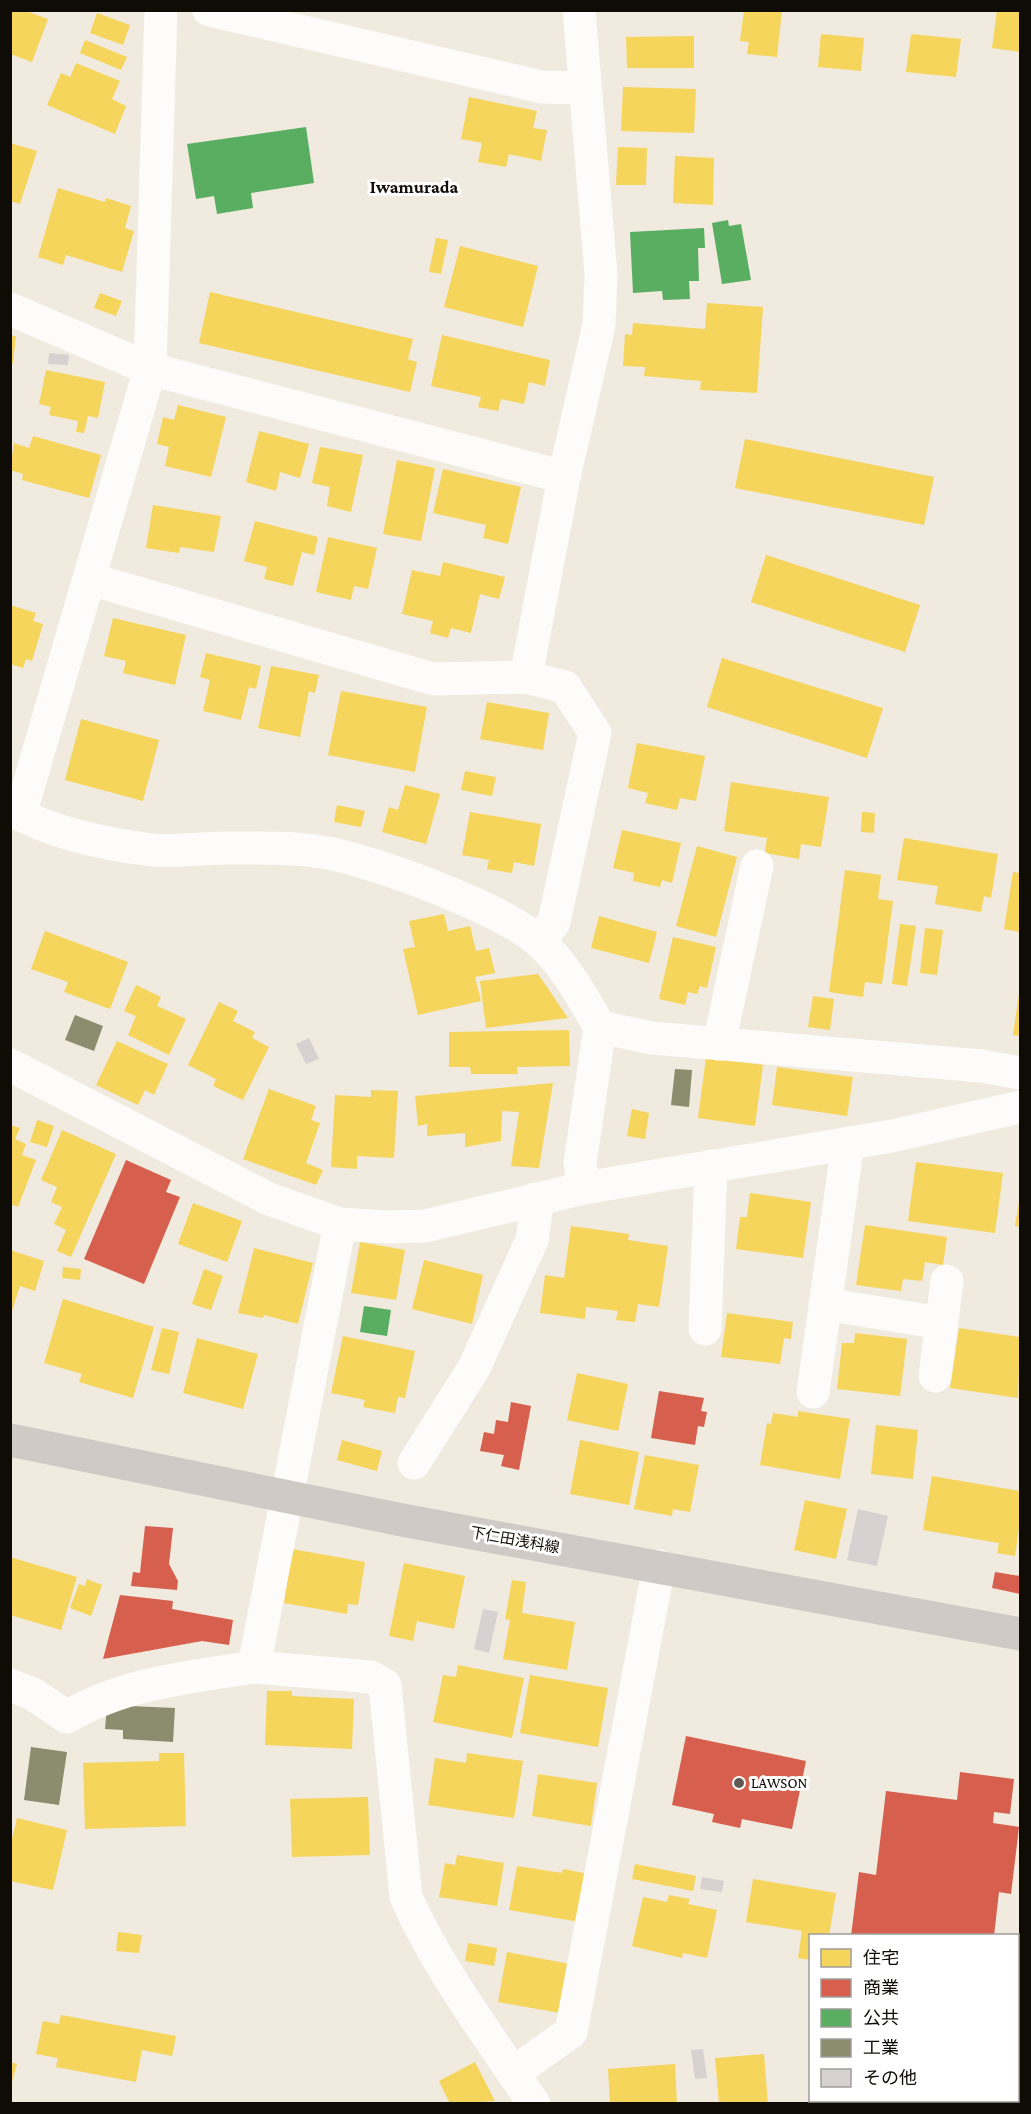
<svg xmlns="http://www.w3.org/2000/svg" width="1031" height="2114" font-family="'Crimson Pro','Noto Sans JP',serif">
	<rect width="100%" height="100%" fill="#f0eadf"/>
	<!-- homes -->
	<g fill="#f6d55c">
		<path d="M10 10H23L48 19 32 62 10 54Z"/>
		<path d="M744 10H782L777 57 747 54 749 42 740 41Z"/>
		<path d="M997 10H1020V52L992 48Z"/>
		<path d="M97 13 130 25 123 45 90 33Z"/>
		<path d="M821 34 864 38 861 71 818 67Z"/>
		<path d="M911 34 961 39 956 77 906 72Z"/>
		<path d="M694 36V68H627L626 37Z"/>
		<path d="M85 40 127 57 121 70 80 53Z"/>
		<path d="M76 63 120 81 112 99 126 106 115 134 47 105 61 73 70 77Z"/>
		<path d="M623 87 696 89 694 133 621 131Z"/>
		<path d="M469 97 537 111 533 128 547 130 541 161 509 154 506 167 478 162 482 143 461 139Z"/>
		<path d="M10 143 37 151 20 204 10 201Z"/>
		<path d="M618 147 647 148 646 185H616Z"/>
		<path d="M675 156 714 158 713 205 673 203Z"/>
		<path d="M58 188 105 202 106 198 131 206 125 228 134 231 122 272 66 255 63 265 38 257Z"/>
		<path d="M436 238 448 240 441 274 429 272Z"/>
		<path d="M460 246 538 266 523 327 444 307Z"/>
		<path d="M210 292 413 339 408 359 417 362 410 392 199 343Z"/>
		<path d="M100 293 122 301 116 316 94 308Z"/>
		<path d="M707 303 763 307 757 393 700 390 701 381 644 376 645 367 623 366 625 334 632 335 633 323 705 329Z"/>
		<path d="M442 335 550 360 545 386 529 382 524 404 501 399 498 411 478 407 481 397 431 386Z"/>
		<path d="M10 336H16L13 363H10Z"/>
		<path d="M46 370 105 382 98 418 88 416 84 433 76 432 78 421 49 415 51 407 39 404Z"/>
		<path d="M178 405 226 417 211 477 165 466 169 447 157 444 163 417 174 420Z"/>
		<path d="M259 431 309 444 300 478 280 472 276 491 246 482Z"/>
		<path d="M33 436 101 455 89 498 22 480 23 474 10 470 14 443 29 448Z"/>
		<path d="M745 439 934 477 924 525 735 488Z"/>
		<path d="M320 447 363 455 351 512 327 506 330 487 312 483Z"/>
		<path d="M397 460 435 468 421 541 383 534Z"/>
		<path d="M443 469 521 487 508 544 483 538 486 525 433 513Z"/>
		<path d="M153 505 221 516 214 552 180 547 179 553 146 548Z"/>
		<path d="M255 521 318 537 314 555 302 552 293 586 264 579 267 567 244 561Z"/>
		<path d="M328 537 377 548 368 589 354 586 351 600 316 592Z"/>
		<path d="M766 555 920 605 905 652 751 602Z"/>
		<path d="M443 562 505 577 499 599 480 594 471 633 451 628 448 638 430 633 433 621 402 614 412 570 440 576Z"/>
		<path d="M10 605 36 613 33 621 43 624 32 661 26 659 23 668 10 664Z"/>
		<path d="M113 618 186 635 175 685 123 673 126 661 104 656Z"/>
		<path d="M206 653 261 666 256 689 249 687 241 720 203 711 210 680 200 677Z"/>
		<path d="M722 658 883 708 867 758 707 707Z"/>
		<path d="M271 666 319 675 315 693 309 691 300 737 258 728Z"/>
		<path d="M341 691 427 707 415 772 328 755Z"/>
		<path d="M487 702 549 713 543 750 480 739Z"/>
		<path d="M81 719 159 740 143 801 65 780Z"/>
		<path d="M637 743 705 756 696 801 680 798 677 810 645 803 648 793 628 788Z"/>
		<path d="M465 771 496 777 492 796 461 790Z"/>
		<path d="M731 782 829 797 821 847 801 844 799 859 765 853 767 838 724 831Z"/>
		<path d="M405 785 440 794 426 844 382 832 389 807 398 810Z"/>
		<path d="M337 805 365 811 361 827 334 822Z"/>
		<path d="M470 812 541 824 534 866 514 862 512 873 487 869 489 860 462 855Z"/>
		<path d="M862 812 875 813 874 833 861 832Z"/>
		<path d="M622 830 681 843 672 883 662 880 660 887 633 881 634 873 613 868Z"/>
		<path d="M904 838 998 854 991 898 984 896 981 912 935 904 938 886 897 880Z"/>
		<path d="M697 846 737 857 716 937 676 926Z"/>
		<path d="M845 870 881 875 878 899 893 901 882 984 865 982 863 997 829 992Z"/>
		<path d="M1013 872 1020 873V932L1004 929Z"/>
		<path d="M444 914 448 931 470 926 476 951 489 948 495 973 475 977 481 1001 418 1015 403 949 415 947 409 921Z"/>
		<path d="M599 916 657 932 649 963 591 948Z"/>
		<path d="M900 924 916 926 907 986 892 984Z"/>
		<path d="M925 928 943 930 937 975 920 973Z"/>
		<path d="M45 931 128 962 110 1009 64 992 68 982 31 969Z"/>
		<path d="M673 937 716 947 707 988 700 986 697 994 688 992 685 1005 659 999Z"/>
		<path d="M538 974 568 1018 486 1028 480 981Z"/>
		<path d="M136 985 161 997 157 1006 186 1019 169 1055 128 1035 136 1016 124 1011Z"/>
		<path d="M1019 993H1020V1036L1013 1035Z"/>
		<path d="M813 996 834 999 830 1030 808 1027Z"/>
		<path d="M219 1002 238 1011 233 1021 255 1032 252 1038 269 1047 243 1100 213 1086 216 1079 188 1065Z"/>
		<path d="M569 1030 570 1066 517 1067 518 1074H471L470 1067H449V1032Z"/>
		<path d="M117 1041 168 1064 154 1095 145 1090 138 1105 96 1085Z"/>
		<path d="M706 1057 763 1065 755 1126 698 1118Z"/>
		<path d="M777 1067 853 1077 847 1116 772 1105Z"/>
		<path d="M553 1083 539 1168 511 1166 519 1112 502 1111 501 1141 465 1147V1133L427 1136V1124L418 1126 415 1096Z"/>
		<path d="M269 1089 316 1106 311 1120 320 1123 306 1163 323 1170 316 1185 243 1159Z"/>
		<path d="M371 1090 398 1091 394 1158 357 1156V1169L331 1167 335 1095 371 1097Z"/>
		<path d="M632 1109 649 1113 645 1139 627 1136Z"/>
		<path d="M37 1120 54 1126 47 1147 30 1142Z"/>
		<path d="M10 1125 20 1128 15 1139 26 1144 22 1155 36 1160 18 1207 10 1204Z"/>
		<path d="M62 1130 116 1154 71 1257 57 1251 66 1230 54 1224 62 1207 51 1202 57 1187 41 1180Z"/>
		<path d="M916 1162 1003 1173 995 1233 908 1221Z"/>
		<path d="M750 1193 811 1202 803 1258 736 1249 740 1217H747Z"/>
		<path d="M1019 1201H1020V1227L1015 1226Z"/>
		<path d="M193 1203 242 1221 227 1262 178 1244Z"/>
		<path d="M865 1225 947 1237 943 1265 925 1262 922 1281 903 1279 901 1291 856 1285Z"/>
		<path d="M571 1226 629 1234 628 1240 668 1246 659 1307 638 1304 635 1322 616 1320 618 1311 586 1307 585 1319 540 1313 545 1275 564 1278Z"/>
		<path d="M360 1242 405 1250 396 1300 351 1293Z"/>
		<path d="M254 1248 313 1263 298 1324 264 1315 263 1318 238 1313Z"/>
		<path d="M10 1250 44 1261 35 1291 20 1286 11 1314Z"/>
		<path d="M424 1260 483 1275 472 1324 412 1309Z"/>
		<path d="M63 1267 81 1269 80 1280 62 1278Z"/>
		<path d="M204 1269 223 1276 211 1310 192 1304Z"/>
		<path d="M63 1299 154 1327 133 1398 79 1382 82 1374 44 1363Z"/>
		<path d="M727 1313 793 1322 791 1339 784 1338 780 1364 721 1357Z"/>
		<path d="M162 1328 179 1332 169 1374 151 1370Z"/>
		<path d="M959 1328 1020 1337 1018 1398 950 1388Z"/>
		<path d="M855 1333 907 1339 900 1396 837 1389 842 1343H854Z"/>
		<path d="M343 1336 415 1351 405 1398 398 1397 395 1413 363 1407 365 1400 331 1393Z"/>
		<path d="M197 1338 258 1354 243 1409 183 1393Z"/>
		<path d="M577 1373 628 1384 618 1431 567 1420Z"/>
		<path d="M798 1411 850 1419 840 1479 760 1465 767 1423 771 1424 773 1413 798 1417Z"/>
		<path d="M876 1425 918 1430 913 1479 871 1474Z"/>
		<path d="M342 1440 382 1451 377 1471 337 1460Z"/>
		<path d="M580 1440 639 1452 629 1505 570 1494Z"/>
		<path d="M645 1455 699 1465 690 1512 673 1509 672 1516 634 1509Z"/>
		<path d="M932 1476 1020 1491V1522L1015 1556 997 1553 999 1543 923 1530Z"/>
		<path d="M805 1500 847 1509 836 1559 794 1550Z"/>
		<path d="M292 1549 365 1562 358 1605 348 1604 347 1614 284 1603Z"/>
		<path d="M10 1557 77 1577 61 1630 10 1615Z"/>
		<path d="M404 1563 465 1576 454 1629 417 1621 413 1641 389 1636Z"/>
		<path d="M87 1579 102 1585 91 1616 70 1608 79 1584 85 1586Z"/>
		<path d="M512 1580 526 1582 522 1613 575 1622 567 1670 503 1659 510 1620 505 1619Z"/>
		<path d="M458 1665 524 1678 512 1738 433 1722 443 1675 456 1677Z"/>
		<path d="M530 1675 608 1688 598 1747 520 1733Z"/>
		<path d="M267 1691H292V1696L354 1699 352 1749 265 1745Z"/>
		<path d="M159 1753H184L186 1826 85 1829 83 1763 159 1761Z"/>
		<path d="M467 1753 523 1761 514 1818 428 1805 435 1758 466 1763Z"/>
		<path d="M538 1774 597 1783 591 1826 532 1816Z"/>
		<path d="M368 1797 370 1855 292 1857 290 1799Z"/>
		<path d="M17 1818 67 1830 53 1890 10 1881V1847Z"/>
		<path d="M457 1855 504 1863 497 1906 439 1897 445 1863 455 1865Z"/>
		<path d="M635 1864 696 1876 693 1891 632 1879Z"/>
		<path d="M517 1866 562 1873 563 1869 589 1874 580 1922 509 1910Z"/>
		<path d="M753 1879 836 1893 829 1936H810V1960L798 1958 802 1931 746 1922Z"/>
		<path d="M669 1895 690 1899 688 1904 717 1910 707 1958 683 1953 682 1958 632 1946 643 1897 667 1902Z"/>
		<path d="M118 1932 142 1935 139 1953 116 1951Z"/>
		<path d="M468 1943 497 1948 494 1966 465 1961Z"/>
		<path d="M507 1952 570 1964 560 2013 498 2002Z"/>
		<path d="M61 2015 176 2036 172 2056 142 2050 136 2082 56 2067 58 2058 36 2054 43 2021 59 2024Z"/>
		<path d="M764 2054 768 2104H719L715 2058Z"/>
		<path d="M10 2062 17 2064 11 2085H10Z"/>
		<path d="M475 2062 495 2101 450 2104 439 2081Z"/>
		<path d="M675 2064 677 2104H610L608 2069Z"/>
	</g>
	<!-- shops -->
	<g fill="#d6604d">
		<path d="M126 1160 171 1180 166 1192 180 1197 144 1284 84 1259Z"/>
		<path d="M659 1391 704 1398 701 1411 707 1412 704 1427 698 1426 695 1445 651 1438Z"/>
		<path d="M511 1402 531 1406 519 1470 501 1466 504 1455 480 1451 484 1432 494 1434 496 1420 508 1422Z"/>
		<path d="M145 1526 173 1528 169 1564 178 1581 177 1590 131 1586 133 1572 140 1573Z"/>
		<path d="M995 1572 1020 1576V1594L992 1588Z"/>
		<path d="M120 1595 173 1601 172 1609 233 1620 229 1645 202 1641 103 1659Z"/>
		<path d="M686 1736 806 1761 792 1829 742 1819 740 1828 712 1822 714 1814 672 1805Z"/>
		<path d="M960 1772 1014 1779 1010 1814 994 1812 993 1823 1019 1827 1011 1894 999 1892 994 1936H851L859 1872 876 1875 886 1791 957 1800Z"/>
	</g>
	<!-- public -->
	<g fill="#5aae61">
		<path d="M306 127 314 183 251 193 253 208 217 214 214 196 196 199 187 144Z"/>
		<path d="M728 220 729 226 741 224 751 280 722 284 712 223Z"/>
		<path d="M704 228 705 248H698L699 281H689L690 299 663 300 662 291 633 293 630 232Z"/>
		<path d="M364 1306 391 1310 387 1336 360 1332Z"/>
	</g>
	<!-- industry -->
	<g fill="#8c8c6e">
		<path d="M75 1015 103 1026 94 1051 65 1040Z"/>
		<path d="M675 1069 692 1070 689 1107 671 1105Z"/>
		<path d="M107 1705 175 1708 173 1742 123 1739V1730L105 1729Z"/>
		<path d="M31 1747 67 1752 59 1805 24 1800Z"/>
	</g>
	<!-- building -->
	<g fill="#d7d2d1">
		<path d="M49 353 69 355 68 365 48 364Z"/>
		<path d="M309 1038 319 1059 306 1064 296 1044Z"/>
		<path d="M858 1509 888 1516 877 1566 847 1560Z"/>
		<path d="M483 1609 498 1612 489 1653 474 1649Z"/>
		<path d="M702 1877 724 1881 722 1892 700 1889Z"/>
		<path d="M703 2049 707 2078 695 2079 691 2050Z"/>
	</g>
	<g fill="none" stroke-linecap="round" stroke-linejoin="round">
		<!-- minor -->
		<g stroke="#fdfcfa" stroke-width="33">
			<path d="M209 10 542 87 583 88"/>
			<path d="M10 309 150 369 161 10"/>
			<path d="M90 579 433 679 526 677 565 687 595 733 554 922 539 941"/>
			<path d="M526 677 564 477 599 325 601 274 579 10"/>
			<path d="M10 808C43 831 105 844 145 849 171 853 200 848 227 848 258 848 291 847 322 852 372 860 504 909 540 942 566 966 582 997 600 1027L652 1038 982 1066 1020 1073"/>
			<path d="M20 815 150 369 564 477"/>
			<path d="M719 1044 757 866"/>
			<path d="M10 1065 269 1199 340 1224 388 1227 425 1226 584 1188 892 1136 1020 1107"/>
			<path d="M584 1188 580 1163 600 1027"/>
			<path d="M340 1224 254 1667 371 1677 385 1685 406 1897C439 1971 489 2036 534 2104"/>
			<path d="M825 1304 941 1323"/>
			<path d="M705 1329 711 1166"/>
			<path d="M935 1376 947 1281"/>
			<path d="M813 1392 848 1143"/>
			<path d="M414 1463 474 1368 532 1240 536 1212 535 1199"/>
			<path d="M10 1685 33 1694 67 1717C124 1683 190 1677 254 1667"/>
			<path d="M513 2073 571 2032 659 1566"/>
		</g>
		<!-- major -->
		<path stroke="#d0cac7" stroke-width="33" d="M10 1440 402 1520 1020 1634"/>
	</g>
	<!-- markers -->
	<circle fill="#5e5951" stroke="#fff" stroke-width="2" cx="739" cy="1783" r="6"/>
	<g text-anchor="middle" stroke-width="6" stroke-linejoin="round" paint-order="stroke">
		<!-- street labels -->
		<g font-size="15" fill="#0f0b05" stroke="#fff">
			<text transform="translate(515 1540) rotate(10)" y="5">下仁田浅科線</text>
		</g>
		<!-- poi labels -->
		<g font-size="15" fill="#0f0b05" stroke="#fff" text-anchor="start">
			<text x="751" y="1788">LAWSON</text>
		</g>
		<!-- quarter labels -->
		<g font-size="18" font-weight="bold" fill="#0f0b05" stroke="#fff">
			<text x="414" y="193">Iwamurada</text>
		</g>
	</g>
	<!-- border -->
	<rect width="1031" height="2114" fill="none" stroke="#0f0b05" stroke-width="24"/>
	<!-- legend -->
	<rect x="809" y="1934" width="210" height="168" fill="#ffffff" stroke="#9f9d9b" stroke-width="1.5"/>
	<rect x="821" y="1949" width="30" height="18" fill="#f6d55c" stroke="#9f9d9b" stroke-width="1.5"/>
	<text x="863" y="1964" font-size="18" fill="#0f0b05">住宅</text>
	<rect x="821" y="1979" width="30" height="18" fill="#d6604d" stroke="#9f9d9b" stroke-width="1.5"/>
	<text x="863" y="1994" font-size="18" fill="#0f0b05">商業</text>
	<rect x="821" y="2009" width="30" height="18" fill="#5aae61" stroke="#9f9d9b" stroke-width="1.5"/>
	<text x="863" y="2024" font-size="18" fill="#0f0b05">公共</text>
	<rect x="821" y="2039" width="30" height="18" fill="#8c8c6e" stroke="#9f9d9b" stroke-width="1.5"/>
	<text x="863" y="2054" font-size="18" fill="#0f0b05">工業</text>
	<rect x="821" y="2069" width="30" height="18" fill="#d7d2d1" stroke="#9f9d9b" stroke-width="1.5"/>
	<text x="863" y="2084" font-size="18" fill="#0f0b05">その他</text>
</svg>
